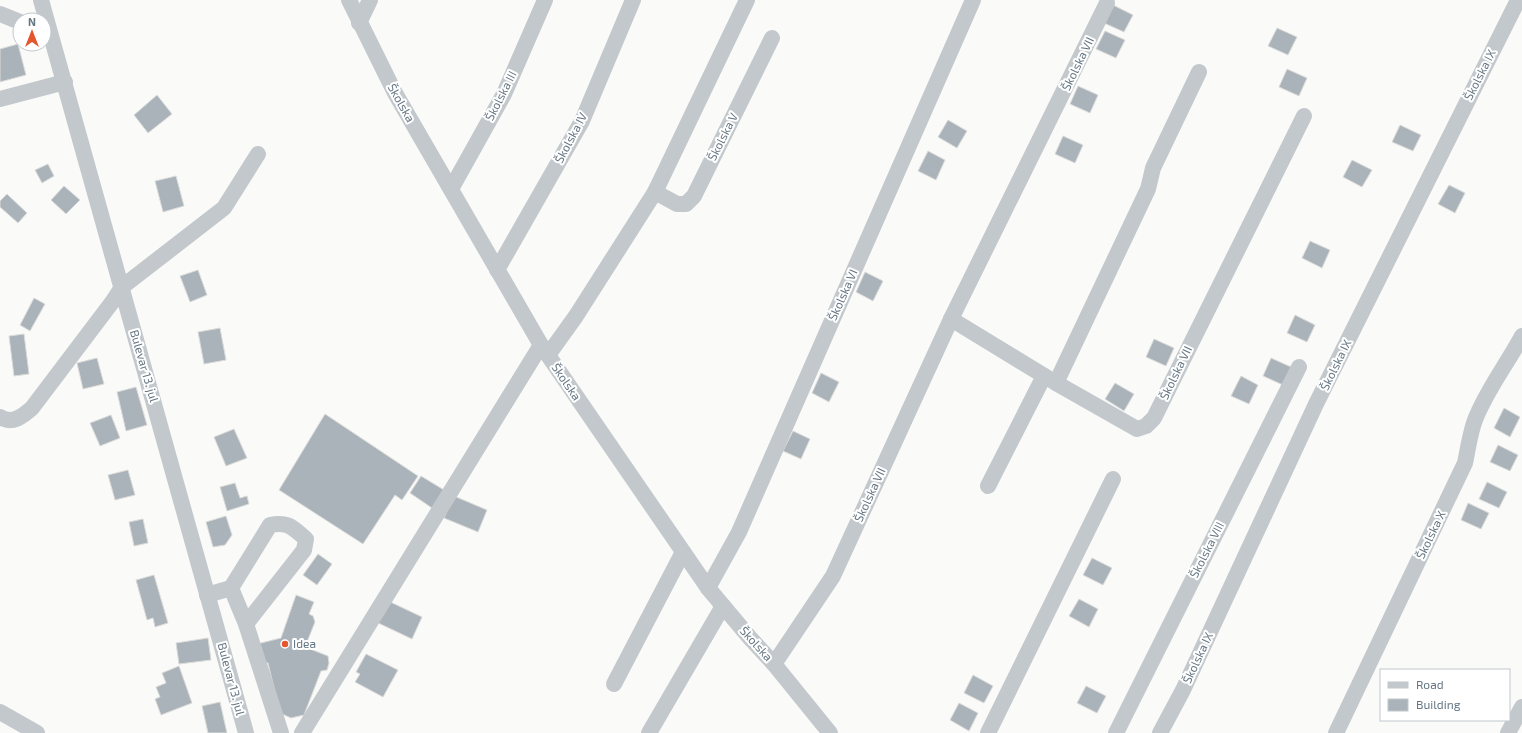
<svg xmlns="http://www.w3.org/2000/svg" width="1522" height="733" font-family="'Exo 2',sans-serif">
	<rect width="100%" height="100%" fill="#fafaf8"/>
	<!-- building -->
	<g fill="#aab3b9" stroke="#dcdcda">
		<path d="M1113 5 1133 15 1124 32 1104 23Z"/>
		<path d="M1277 28 1297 37 1288 55 1268 46Z"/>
		<path d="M1105 31 1125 40 1116 58 1096 49Z"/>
		<path d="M18 44 26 75 0 82V49Z"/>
		<path d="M1287 69 1307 78 1299 96 1279 87Z"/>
		<path d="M1078 86 1098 95 1090 113 1070 104Z"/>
		<path d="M157 95 172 114 148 133 134 115Z"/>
		<path d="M948 120 967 131 957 148 938 137Z"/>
		<path d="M1400 125 1421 135 1413 151 1392 142Z"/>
		<path d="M1063 136 1083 145 1075 163 1055 154Z"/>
		<path d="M928 151 945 160 936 180 918 171Z"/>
		<path d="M1352 160 1372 170 1362 187 1343 177Z"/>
		<path d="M48 164 54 176 42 183 35 170Z"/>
		<path d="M176 176 184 206 163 212 155 181Z"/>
		<path d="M1449 185 1465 193 1455 213 1438 204Z"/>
		<path d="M64 186 80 200 66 214 51 200Z"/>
		<path d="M7 194 27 213 18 223 0 207V201Z"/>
		<path d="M1310 241 1330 250 1322 268 1302 258Z"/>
		<path d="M198 270 207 295 190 302 180 276Z"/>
		<path d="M865 272 883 281 873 301 856 292Z"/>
		<path d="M34 298 45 304 30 331 20 325Z"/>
		<path d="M1295 315 1315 325 1307 342 1287 333Z"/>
		<path d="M220 328 226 360 204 364 198 332Z"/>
		<path d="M24 334 29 374 14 376 9 336Z"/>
		<path d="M1154 339 1174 348 1166 366 1146 357Z"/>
		<path d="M97 358 104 384 83 389 77 363Z"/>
		<path d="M1271 358 1291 367 1283 385 1263 376Z"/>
		<path d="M821 373 839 382 829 402 812 393Z"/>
		<path d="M1241 376 1258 385 1249 404 1231 396Z"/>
		<path d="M1115 383 1134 394 1124 411 1105 399Z"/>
		<path d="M136 387 147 425 126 431 117 392Z"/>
		<path d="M1504 408 1520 417 1510 437 1494 428Z"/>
		<path d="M325 414 418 476 402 500 395 495 363 544 279 490Z"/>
		<path d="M111 415 120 438 100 446 90 423Z"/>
		<path d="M234 429 247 458 226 466 214 437Z"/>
		<path d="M793 431 810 439 801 459 783 451Z"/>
		<path d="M1498 445 1518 455 1510 471 1490 462Z"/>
		<path d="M128 470 135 495 115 500 108 475Z"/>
		<path d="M421 476 444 490 432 508 410 493Z"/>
		<path d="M1487 482 1507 492 1499 508 1479 499Z"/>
		<path d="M235 483 240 498 247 496 249 504 227 511 220 487Z"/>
		<path d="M454 496 487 510 478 532 444 518Z"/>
		<path d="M1468 503 1489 513 1481 529 1461 520Z"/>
		<path d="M226 516 232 535 225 545 213 547 206 522Z"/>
		<path d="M143 519 148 543 134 546 129 522Z"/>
		<path d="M318 554 332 564 317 585 303 575Z"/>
		<path d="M1092 558 1112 568 1103 585 1083 575Z"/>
		<path d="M154 575 168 623 155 627 153 618 147 620 136 580Z"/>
		<path d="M296 595 314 602 309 614 313 616 315 622 305 647 328 656 329 663 327 670 321 671 304 715 291 718 280 713 268 663 261 661 257 644 281 638Z"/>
		<path d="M384 599 422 617 412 639 374 621Z"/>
		<path d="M1079 599 1098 609 1089 627 1069 616Z"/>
		<path d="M208 638 211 660 179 664 176 643Z"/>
		<path d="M366 654 398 670 383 697 355 682 360 674 356 672Z"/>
		<path d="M179 666 192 703 161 715 155 699 160 697 156 687 166 683 162 673Z"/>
		<path d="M973 675 993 686 984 703 964 693Z"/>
		<path d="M1086 686 1106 696 1097 713 1077 703Z"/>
		<path d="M220 702 227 733H208L202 706Z"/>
		<path d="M959 703 978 713 969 731 950 720Z"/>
	</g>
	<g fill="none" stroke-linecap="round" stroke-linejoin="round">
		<!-- minor -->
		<g stroke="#c3c8cc" stroke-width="16">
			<path d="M41 0 246 733"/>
			<path d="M349 0 395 93 541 345 708 588 750 638 774 664 830 733"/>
			<path d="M0 14 20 22"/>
			<path d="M359 23 370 0"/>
			<path d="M0 99 65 82"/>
			<path d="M451 189 504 94 545 0"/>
			<path d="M655 192 747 0"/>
			<path d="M497 270 582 121 633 0"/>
			<path d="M951 319 1056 383 1137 429 1146 426 1154 418 1304 116"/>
			<path d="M548 355 576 316 655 192 677 204H686L694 196 772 38"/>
			<path d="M1056 383 1148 189 1153 168 1199 72"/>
			<path d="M0 417C12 425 23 416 32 408L113 301 122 287 224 208 258 154"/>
			<path d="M988 486 1044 376"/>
			<path d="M231 588 270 525C288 521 293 528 306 539L304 550 246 624"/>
			<path d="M708 588 739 532 973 0"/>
			<path d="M207 595 231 588 246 624 281 733"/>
			<path d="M774 664 833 576 951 319 1107 3"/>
			<path d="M614 684 683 552"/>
			<path d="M0 712 37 733"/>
			<path d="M302 733 541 345"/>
			<path d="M649 733 723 606"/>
			<path d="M988 733 1113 479"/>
			<path d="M1116 733 1299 367"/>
			<path d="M1160 733 1183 690 1316 404 1518 0"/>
			<path d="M1336 733 1465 463C1468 449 1470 433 1475 420 1486 391 1507 364 1522 336"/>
			<path d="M1508 733 1522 707"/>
		</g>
	</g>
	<!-- markers -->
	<circle fill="#e4572e" stroke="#fff" stroke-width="1.5" cx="285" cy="644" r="4"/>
	<g text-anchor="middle" stroke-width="4" stroke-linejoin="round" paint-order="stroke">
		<!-- street labels -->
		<g font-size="12" fill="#657683" stroke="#fff">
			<text transform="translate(1078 64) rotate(-64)" y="4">Školska VII</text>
			<text transform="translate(1480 75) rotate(-63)" y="4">Školska IX</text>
			<text transform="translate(501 96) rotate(-63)" y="4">Školska III</text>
			<text transform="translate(401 103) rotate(61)" y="4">Školska</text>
			<text transform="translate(723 137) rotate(-63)" y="4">Školska V</text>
			<text transform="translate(571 138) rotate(-62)" y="4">Školska IV</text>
			<text transform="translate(843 295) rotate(-66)" y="4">Školska VI</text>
			<text transform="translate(1336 365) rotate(-64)" y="4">Školska IX</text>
			<text transform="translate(144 366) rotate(74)" y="4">Bulevar 13. jul</text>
			<text transform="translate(1176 373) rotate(-64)" y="4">Školska VII</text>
			<text transform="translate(566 382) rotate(56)" y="4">Školska</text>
			<text transform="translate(870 495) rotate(-65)" y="4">Školska VII</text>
			<text transform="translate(1431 535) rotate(-64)" y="4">Školska X</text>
			<text transform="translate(1207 550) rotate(-63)" y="4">Školska VIII</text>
			<text transform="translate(756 644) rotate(48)" y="4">Školska</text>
			<text transform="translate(1198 658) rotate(-65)" y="4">Školska IX</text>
			<text transform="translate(231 679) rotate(75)" y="4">Bulevar 13. jul</text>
		</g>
		<!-- poi labels -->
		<g font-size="12" fill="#657683" stroke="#fff" text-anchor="start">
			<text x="293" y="648">Idea</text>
		</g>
	</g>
	<!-- legend -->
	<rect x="1380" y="669" width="130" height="52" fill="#ffffff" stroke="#c1c8cd"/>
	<rect x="1388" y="682" width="20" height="6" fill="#c3c8cc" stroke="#c1c8cd"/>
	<text x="1416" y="689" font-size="12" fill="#657683">Road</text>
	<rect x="1388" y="699" width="20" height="12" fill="#aab3b9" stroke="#c1c8cd"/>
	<text x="1416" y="709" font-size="12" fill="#657683">Building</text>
	<!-- north arrow -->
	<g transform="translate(32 32)"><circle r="19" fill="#ffffff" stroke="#c1c8cd"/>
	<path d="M0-3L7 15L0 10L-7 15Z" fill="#e4572e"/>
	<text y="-6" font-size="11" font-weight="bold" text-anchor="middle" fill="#657683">N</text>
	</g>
</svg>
